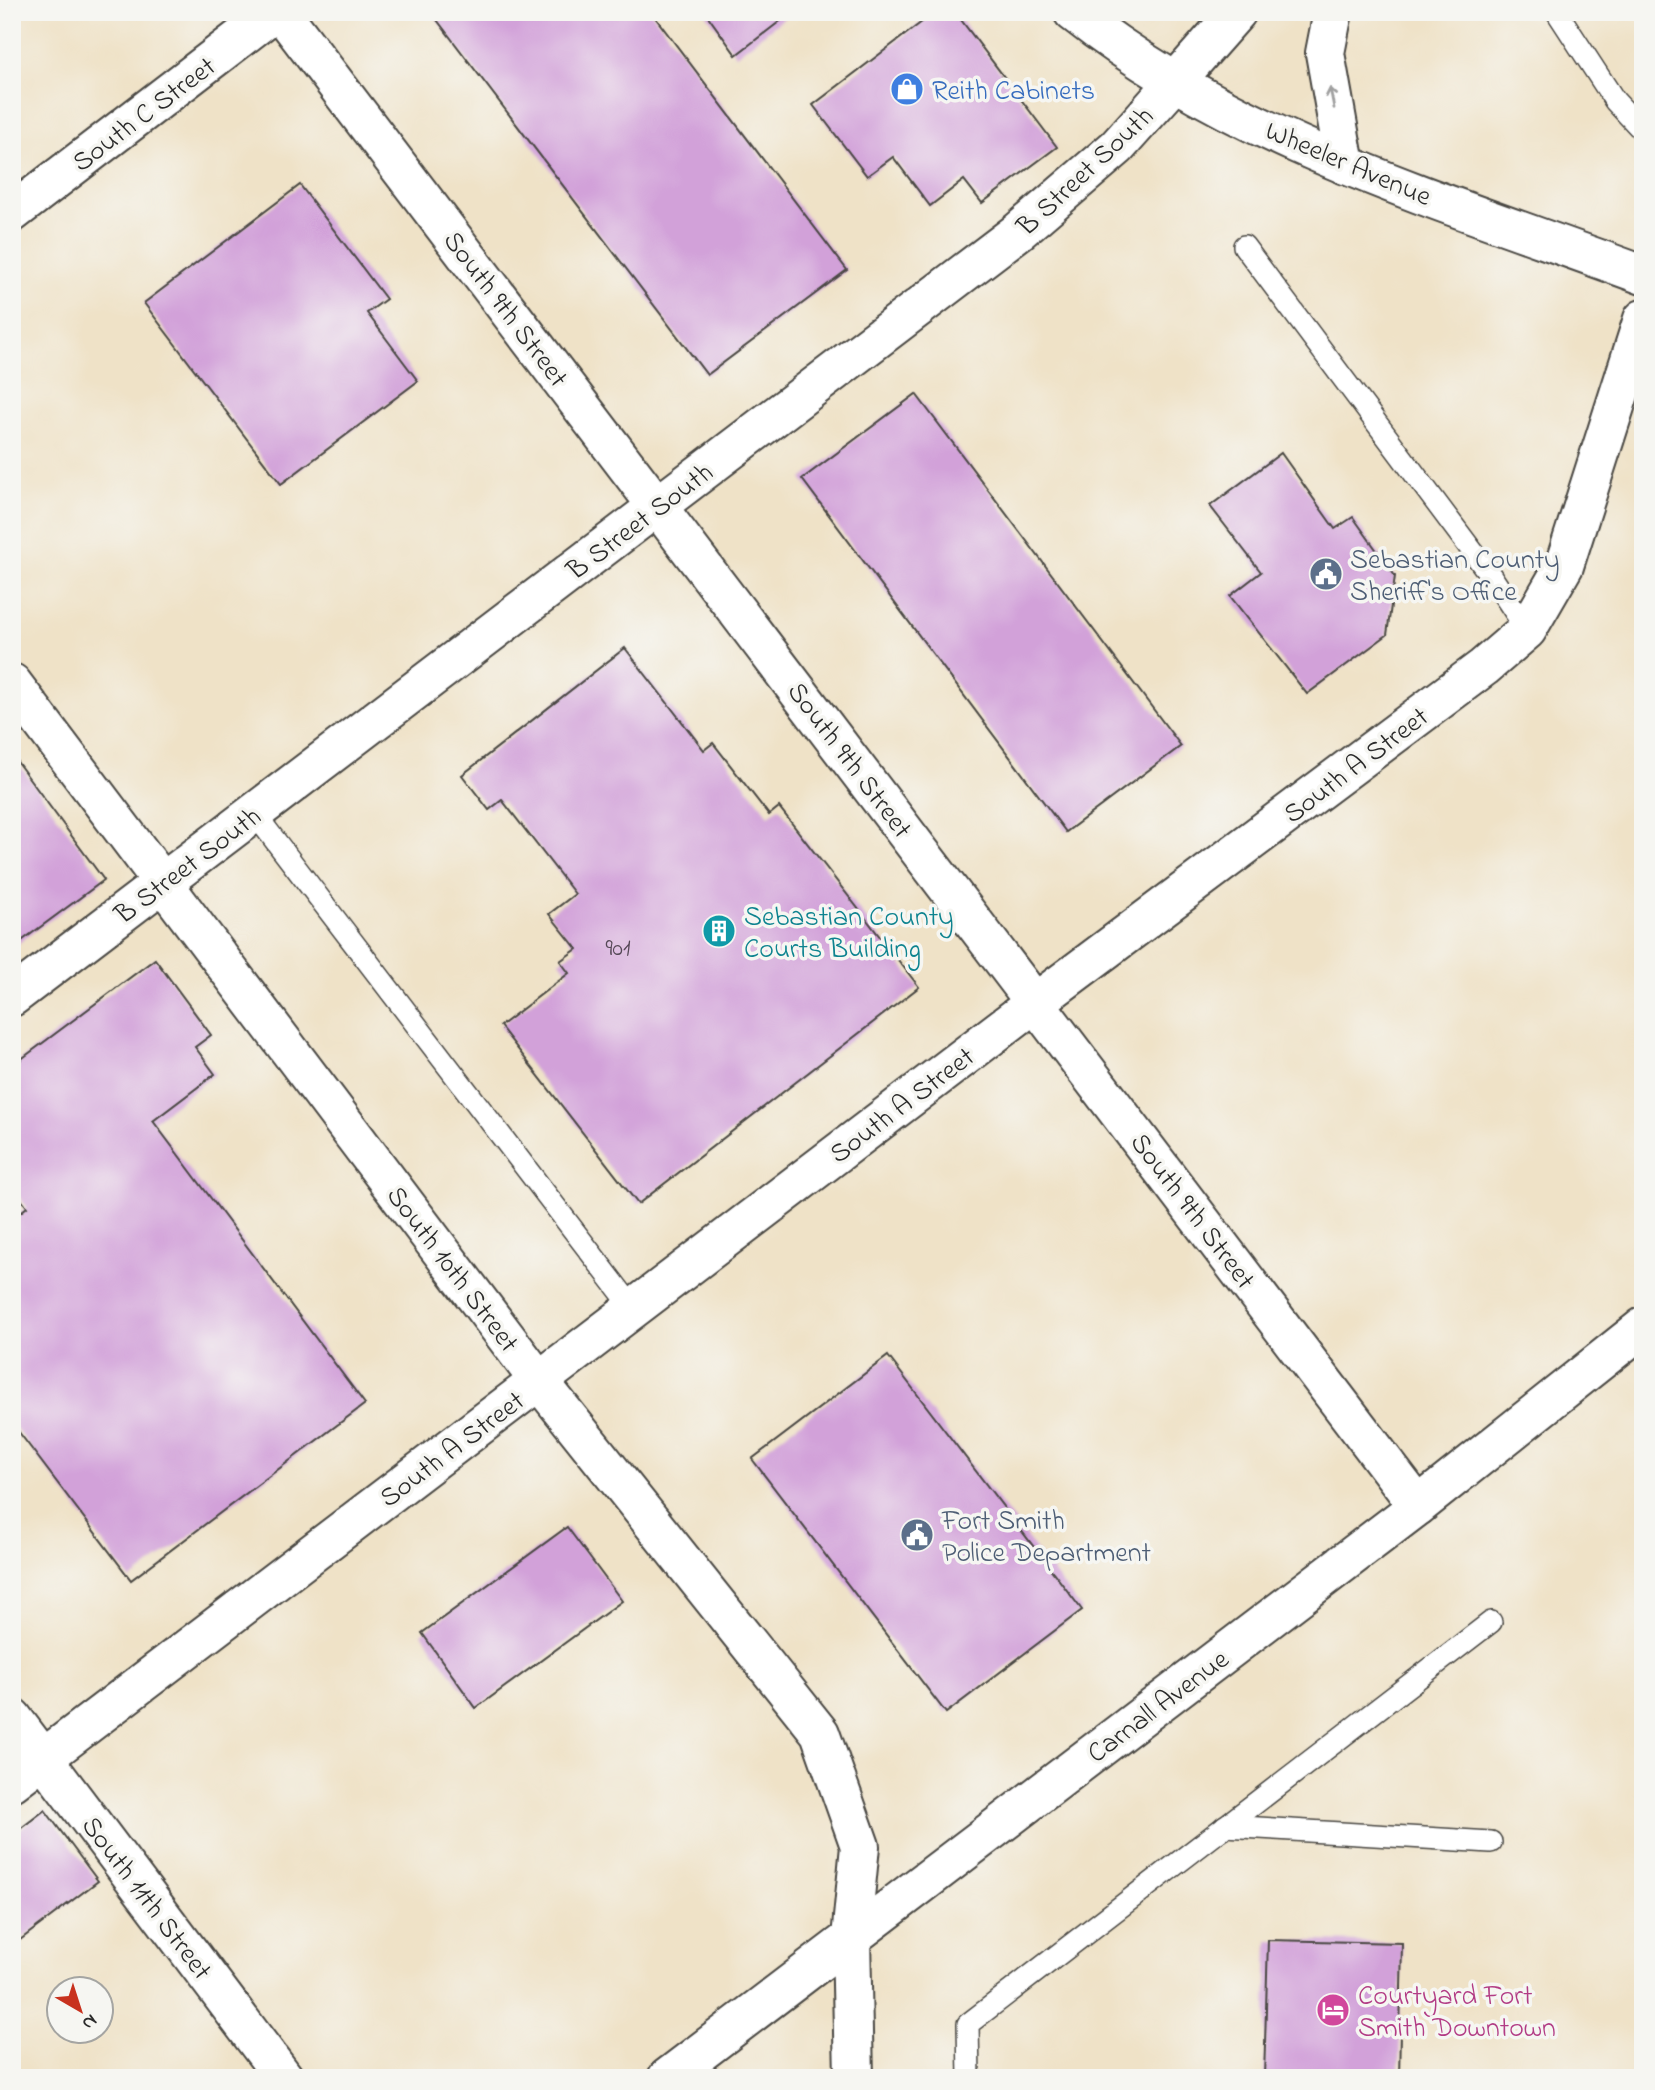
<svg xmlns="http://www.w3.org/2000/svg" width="1655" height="2090" font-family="'Indie Flower',sans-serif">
	<rect width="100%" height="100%" fill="#f6f6f2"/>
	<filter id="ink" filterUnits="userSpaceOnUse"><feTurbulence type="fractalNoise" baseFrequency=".0143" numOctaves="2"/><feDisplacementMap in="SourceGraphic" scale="14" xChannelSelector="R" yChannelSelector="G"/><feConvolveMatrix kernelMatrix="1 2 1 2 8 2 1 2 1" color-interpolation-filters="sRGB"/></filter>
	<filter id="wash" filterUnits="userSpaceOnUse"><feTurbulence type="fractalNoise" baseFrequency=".00686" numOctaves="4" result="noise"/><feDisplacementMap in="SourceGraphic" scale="28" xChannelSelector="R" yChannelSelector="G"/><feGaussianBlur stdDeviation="1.57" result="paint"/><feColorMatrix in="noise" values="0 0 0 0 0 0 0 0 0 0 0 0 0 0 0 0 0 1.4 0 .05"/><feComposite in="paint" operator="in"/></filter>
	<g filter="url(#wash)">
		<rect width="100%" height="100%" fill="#efe2c7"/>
		<g id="blocks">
			<!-- building -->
			<g fill="#d2a1d9">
				<path d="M431 12H651L847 270 707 375Z"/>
				<path d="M705 12H792L736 55Z"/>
				<path d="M935 12H955L1057 147 982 203 964 180 930 206 893 157 867 176 813 105Z"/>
				<path d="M300 185 386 299 367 313 418 381 281 484 144 303Z"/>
				<path d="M916 394 1181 746 1066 832 802 479Z"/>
				<path d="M1281 453 1335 529 1353 517 1395 576 1387 635 1307 694 1230 596 1261 572 1210 506Z"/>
				<path d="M625 648 704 750 713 743 769 815 779 807 919 987 638 1204 500 1026 569 973 560 961 577 949 549 914 575 894 502 800 489 810 462 775Z"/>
				<path d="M12 755 104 880 12 948Z"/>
				<path d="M155 959 211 1035 195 1047 215 1074 153 1121 365 1404 131 1580 12 1423V1219L27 1207 12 1188V1066Z"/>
				<path d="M888 1356 1082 1610 946 1713 752 1459Z"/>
				<path d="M567 1527 622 1601 476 1708 422 1633Z"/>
				<path d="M45 1810 98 1881 12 1946V1835Z"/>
				<path d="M1268 1940 1402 1943 1399 2078H1264Z"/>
			</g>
		</g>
	</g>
	<g filter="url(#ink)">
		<use href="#blocks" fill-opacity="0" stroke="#484642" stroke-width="2"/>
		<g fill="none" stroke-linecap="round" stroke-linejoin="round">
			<defs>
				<g id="service">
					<path d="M1557 12 1615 101 1643 131"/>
					<path d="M1244 246 1491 576 1527 630"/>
					<path d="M254 813 633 1308"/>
					<path d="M1225 1826 1491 1842"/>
					<path d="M969 2078 968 2024 1491 1622"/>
				</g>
				<g id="minor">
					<path d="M281 12 1418 1506"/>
					<path d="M1176 81 1237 12"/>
					<path d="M12 213 274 12"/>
					<path d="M12 683 539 1381 820 1733 860 1846 851 1938 854 2078"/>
					<path d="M12 1717 284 2078"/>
					<path d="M12 1782 1036 1002 1484 667 1527 630 1564 566 1643 319"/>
					<path d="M667 2078 1418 1506 1643 1327"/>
				</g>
				<path id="tertiary" d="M12 997 1019 231 1117 147 1176 81"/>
				<g id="secondary">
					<path d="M1073 12C1237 142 1449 203 1643 275"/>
					<path d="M1333 12 1325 53 1345 165"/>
				</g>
			</defs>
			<!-- service casing -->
			<use href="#service" stroke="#484642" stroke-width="24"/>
			<!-- minor casing -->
			<use href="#minor" stroke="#484642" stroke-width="42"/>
			<!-- tertiary casing -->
			<use href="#tertiary" stroke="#484642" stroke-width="42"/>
			<!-- secondary casing -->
			<use href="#secondary" stroke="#484642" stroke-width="42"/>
			<!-- service -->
			<use href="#service" stroke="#fff" stroke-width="21"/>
			<!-- minor -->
			<use href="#minor" stroke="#fff" stroke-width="38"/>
			<!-- tertiary -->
			<use href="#tertiary" stroke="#fff" stroke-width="38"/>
			<!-- secondary -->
			<use href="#secondary" stroke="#fff" stroke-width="38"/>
		</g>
		<!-- one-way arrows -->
		<defs><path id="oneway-shaft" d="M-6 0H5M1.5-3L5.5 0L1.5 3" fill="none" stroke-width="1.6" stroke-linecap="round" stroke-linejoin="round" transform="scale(1.75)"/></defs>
		<use stroke="#a0a0a0" href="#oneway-shaft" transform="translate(1332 98) rotate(-101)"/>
	</g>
	<!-- icons -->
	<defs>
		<symbol id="shop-disc" viewBox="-11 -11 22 22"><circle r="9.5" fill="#3f7fe0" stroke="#f6f6f2"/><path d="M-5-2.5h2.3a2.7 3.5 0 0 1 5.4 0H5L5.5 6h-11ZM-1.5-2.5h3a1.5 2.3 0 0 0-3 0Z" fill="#fff"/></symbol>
		<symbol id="civic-disc" viewBox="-11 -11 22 22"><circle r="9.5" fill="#5c6f8a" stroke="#f6f6f2"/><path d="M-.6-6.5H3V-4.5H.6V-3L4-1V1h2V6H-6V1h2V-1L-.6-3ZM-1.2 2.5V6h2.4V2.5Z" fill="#fff"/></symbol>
		<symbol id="building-disc" viewBox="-11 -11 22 22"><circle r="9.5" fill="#0f9aa8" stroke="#f6f6f2"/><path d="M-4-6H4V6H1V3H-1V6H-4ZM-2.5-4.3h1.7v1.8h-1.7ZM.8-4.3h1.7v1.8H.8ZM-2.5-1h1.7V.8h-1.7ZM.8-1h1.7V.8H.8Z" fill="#fff"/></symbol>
		<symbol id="hotel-disc" viewBox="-11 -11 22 22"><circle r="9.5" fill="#d1479c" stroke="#f6f6f2"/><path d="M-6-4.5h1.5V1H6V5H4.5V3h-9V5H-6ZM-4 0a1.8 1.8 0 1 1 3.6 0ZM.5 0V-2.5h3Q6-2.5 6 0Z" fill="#fff"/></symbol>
	</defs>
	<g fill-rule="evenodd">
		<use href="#shop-disc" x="888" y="70" width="38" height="38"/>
		<use href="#civic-disc" x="1307" y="555" width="38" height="38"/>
		<use href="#building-disc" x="700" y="912" width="38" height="38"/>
		<use href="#civic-disc" x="898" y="1516" width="38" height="38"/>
		<use href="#hotel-disc" x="1314" y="1991" width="38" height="38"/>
	</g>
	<g text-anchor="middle" stroke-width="7" stroke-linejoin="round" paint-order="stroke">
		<!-- number labels -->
		<g font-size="24" fill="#554856">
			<text x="618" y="955">901</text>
		</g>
		<!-- shop labels -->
		<g font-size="28" fill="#366cbe" stroke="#f6f6f2" text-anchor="start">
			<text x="932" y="99">Reith Cabinets</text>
		</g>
		<!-- street labels -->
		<g font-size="28" fill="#2b2b2b" stroke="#f6f6f2">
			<text transform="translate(143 113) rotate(-37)" y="10">South C Street</text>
			<text transform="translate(1349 162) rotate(23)" y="10">Wheeler Avenue</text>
			<text transform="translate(1084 170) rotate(-43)" y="10">B Street South</text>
			<text transform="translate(507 308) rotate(53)" y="10">South 9th Street</text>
			<text transform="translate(639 520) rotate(-37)" y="10">B Street South</text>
			<text transform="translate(851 759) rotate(53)" y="10">South 9th Street</text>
			<text transform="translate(1355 764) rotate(-37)" y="10">South A Street</text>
			<text transform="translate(187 864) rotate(-37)" y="10">B Street South</text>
			<text transform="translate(901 1104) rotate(-37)" y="10">South A Street</text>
			<text transform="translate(1194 1210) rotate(53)" y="10">South 9th Street</text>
			<text transform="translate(454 1268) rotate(53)" y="10">South 10th Street</text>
			<text transform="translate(451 1448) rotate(-37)" y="10">South A Street</text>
			<text transform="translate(1157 1705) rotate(-37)" y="10">Carnall Avenue</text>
			<text transform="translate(148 1897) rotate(53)" y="10">South 11th Street</text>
		</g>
		<!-- service labels -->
		<g font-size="28" fill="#4e5e75" stroke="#f6f6f2" text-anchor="start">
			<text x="1350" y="568">Sebastian County<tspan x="1350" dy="32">Sheriff's Office</tspan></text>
			<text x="942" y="1529">Fort Smith<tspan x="942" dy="32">Police Department</tspan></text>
		</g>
		<!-- culture labels -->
		<g font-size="28" fill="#0d838f" stroke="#f6f6f2" text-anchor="start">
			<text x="744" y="925">Sebastian County<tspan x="744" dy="32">Courts Building</tspan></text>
		</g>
		<!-- hotel labels -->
		<g font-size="28" fill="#b23c85" stroke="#f6f6f2" text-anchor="start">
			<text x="1358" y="2004">Courtyard Fort<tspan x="1358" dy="32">Smith Downtown</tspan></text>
		</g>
	</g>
	<!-- margin -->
	<rect width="1655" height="2090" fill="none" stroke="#f6f6f2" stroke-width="42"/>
	<!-- north arrow -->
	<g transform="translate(80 2010) rotate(141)"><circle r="33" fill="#f6f6f2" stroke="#a5a5a2" stroke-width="2"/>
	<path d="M0-5L12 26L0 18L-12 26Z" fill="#c8321e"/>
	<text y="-10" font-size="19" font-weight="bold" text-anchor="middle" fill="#2b2b2b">N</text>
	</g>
</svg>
